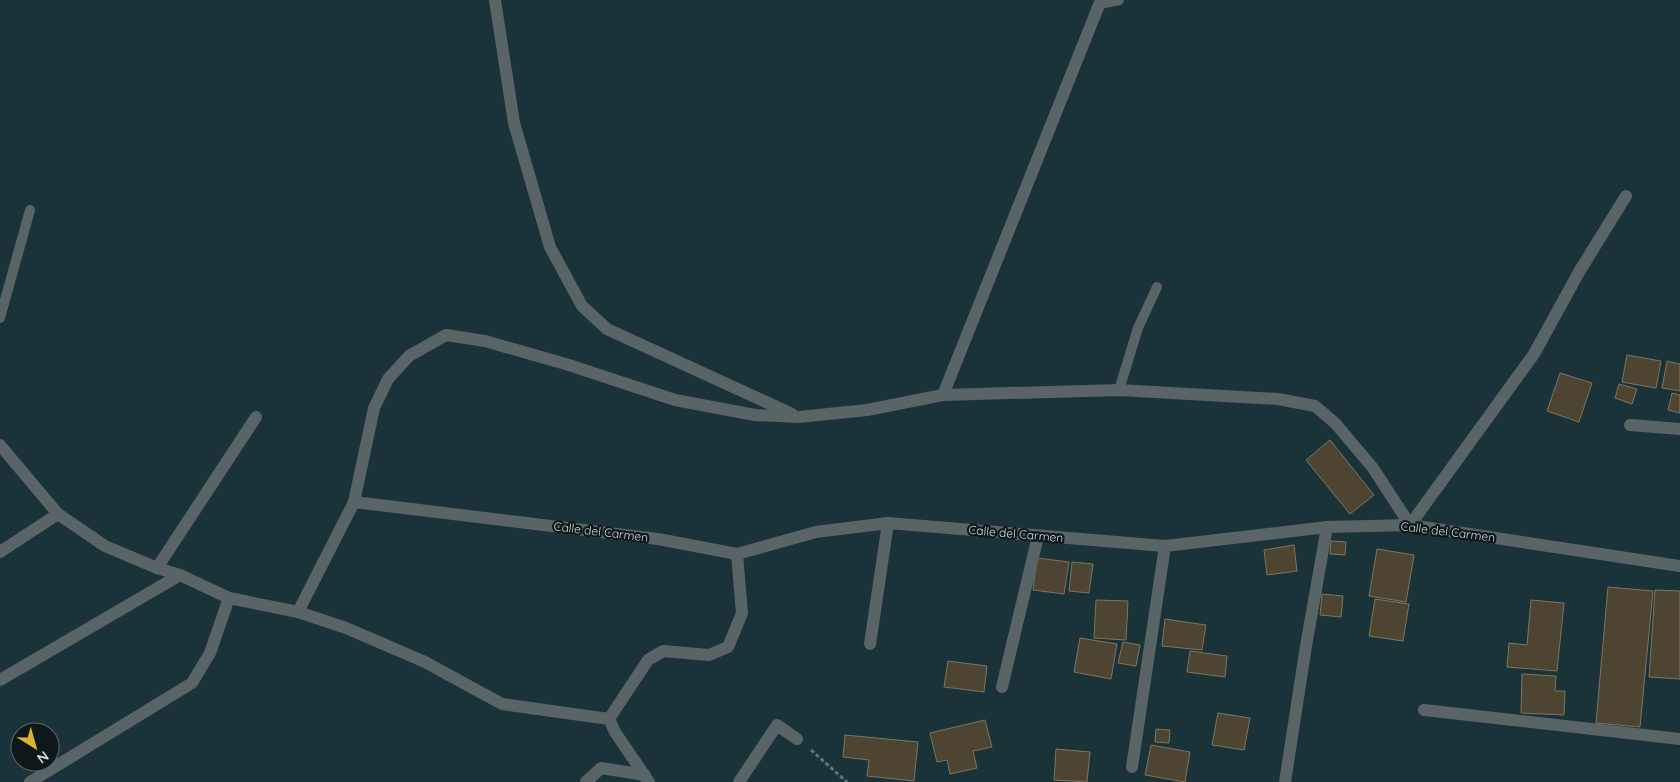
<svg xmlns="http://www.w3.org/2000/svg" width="1680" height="782" font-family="Quicksand,sans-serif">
	<rect width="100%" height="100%" fill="#1a3338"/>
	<!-- building -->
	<g fill="#4d4532" stroke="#7e7561">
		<path d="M1627 355 1661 361 1656 388 1622 382Z"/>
		<path d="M1667 361 1680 364V391L1662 388Z"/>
		<path d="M1560 373 1592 383 1579 422 1547 411Z"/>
		<path d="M1619 384 1637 389 1632 404 1615 398Z"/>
		<path d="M1672 393 1680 395V413L1668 410Z"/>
		<path d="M1330 440 1374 495 1350 514 1306 460Z"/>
		<path d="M1331 541 1346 542 1345 555 1330 554Z"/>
		<path d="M1294 545 1297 571 1267 575 1264 550Z"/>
		<path d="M1377 549 1414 555 1406 602 1369 596Z"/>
		<path d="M1037 558 1069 562 1064 594 1033 590Z"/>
		<path d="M1072 562 1093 564 1089 593 1069 591Z"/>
		<path d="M1608 587 1653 591 1640 727 1596 723Z"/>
		<path d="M1655 590 1680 591V679L1649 677Z"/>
		<path d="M1322 594 1343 596 1341 617 1320 615Z"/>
		<path d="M1375 599 1409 604 1403 641 1369 636Z"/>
		<path d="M1096 600 1128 601 1126 640 1094 638Z"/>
		<path d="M1531 600 1564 603 1557 671 1507 667 1509 643 1527 645Z"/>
		<path d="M1165 619 1206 625 1202 650 1162 646Z"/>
		<path d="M1080 638 1117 644 1111 679 1074 672Z"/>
		<path d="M1123 642 1140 645 1136 666 1118 663Z"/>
		<path d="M1190 651 1227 656 1225 677 1187 672Z"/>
		<path d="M948 661 987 666 984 692 944 687Z"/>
		<path d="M1522 674 1556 676 1555 691H1565L1564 715 1521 713Z"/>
		<path d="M1218 713 1250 718 1244 750 1212 745Z"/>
		<path d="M985 720 992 747 973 751 977 768 950 774 947 760 937 762 930 733Z"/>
		<path d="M1156 729 1170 730 1169 743 1155 742Z"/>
		<path d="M845 735 918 742 914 781 867 776 869 760 843 757Z"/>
		<path d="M1151 745 1190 752 1185 782 1145 775Z"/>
		<path d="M1056 749 1090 752 1087 782 1054 780Z"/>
	</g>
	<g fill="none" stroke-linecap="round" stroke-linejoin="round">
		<!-- path -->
		<path stroke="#5f7478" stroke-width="3" stroke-dasharray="4 2.5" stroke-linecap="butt" d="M811 750 847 782"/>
		<!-- lane -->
		<g stroke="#596466" stroke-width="10">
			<path d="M1100 4 1119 0"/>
			<path d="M0 318 30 210"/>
			<path d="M1119 390 1138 328 1157 287"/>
		</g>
		<!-- street -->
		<g stroke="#596466" stroke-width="12">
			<path d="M495 0 514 123 550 247 582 306 607 329 792 414"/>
			<path d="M943 395 1101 0"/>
			<path d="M1630 425 1680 429"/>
			<path d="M0 445 58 514 105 546 157 568 180 575 229 598 298 612 346 628 425 662 502 704 609 719"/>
			<path d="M354 502 658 539 737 554 816 532 888 523 1165 546 1327 527 1410 525 1680 566"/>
			<path d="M0 552 58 514"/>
			<path d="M157 568 256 417"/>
			<path d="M298 612 354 502 374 408 388 379 409 356 446 335 485 341 569 365 675 400 755 415 799 417 867 410 943 395 1119 390 1278 399 1315 406 1335 423 1373 468 1410 525 1534 354 1579 272 1626 196"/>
			<path d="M870 644 888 523"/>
			<path d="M0 680 180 575"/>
			<path d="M1002 687 1038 536"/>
			<path d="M1424 710 1680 739"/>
			<path d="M609 719 648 660 663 651 709 655 728 647 742 613 737 554"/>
			<path d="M609 719 615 732 649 782"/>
			<path d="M1132 767 1165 546"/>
			<path d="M30 782 192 683 210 653 229 598"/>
			<path d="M586 782 601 768 645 775"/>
			<path d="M739 782 777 725 797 739"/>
			<path d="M1285 782 1306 646 1327 527"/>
		</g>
	</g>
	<g text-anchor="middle" stroke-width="4.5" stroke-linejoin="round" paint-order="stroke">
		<!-- street labels -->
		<g font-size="12" fill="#d1dfe2" stroke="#0e181b">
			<text transform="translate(601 532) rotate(7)" y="4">Calle del Carmen</text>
			<text transform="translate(1448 532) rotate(7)" y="4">Calle del Carmen</text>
			<text transform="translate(1016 534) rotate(5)" y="4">Calle del Carmen</text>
		</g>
	</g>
	<!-- north arrow -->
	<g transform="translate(35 747) rotate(143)"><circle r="24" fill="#0e181b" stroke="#5c686b"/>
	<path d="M0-4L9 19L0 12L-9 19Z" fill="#e0b034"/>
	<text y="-8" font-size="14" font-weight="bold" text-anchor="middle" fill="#d1dfe2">N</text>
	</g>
</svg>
